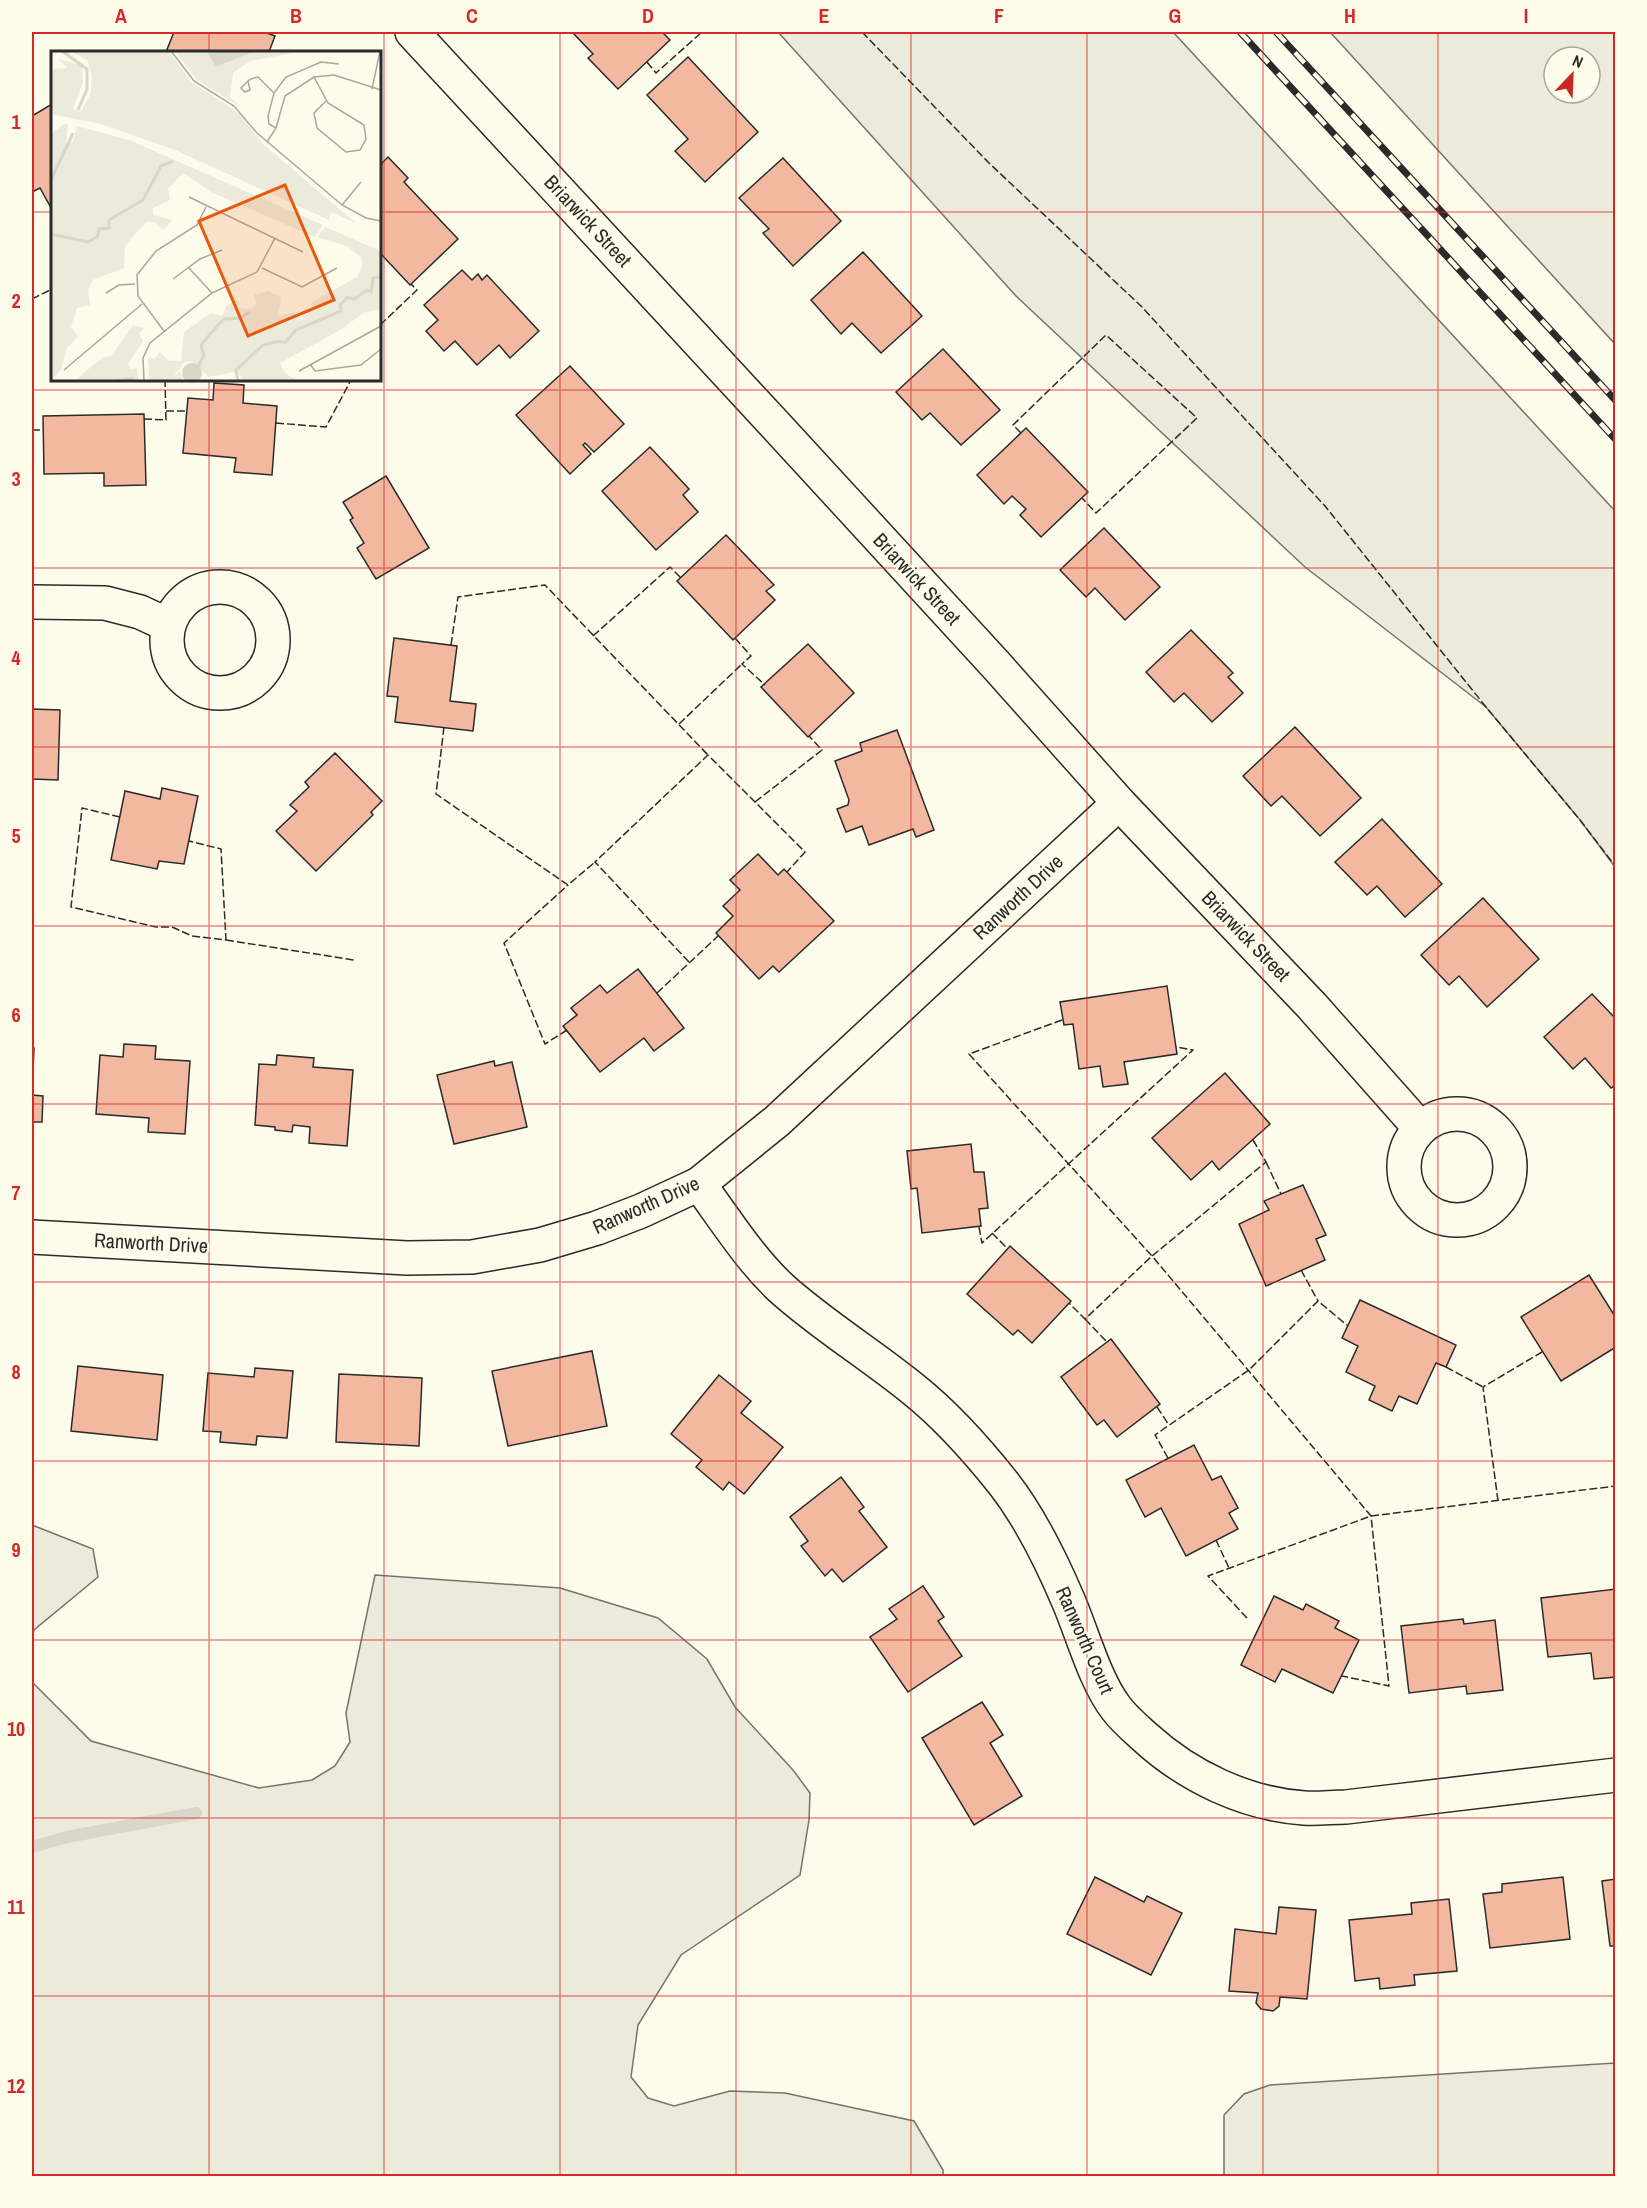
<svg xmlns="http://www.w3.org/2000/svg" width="1647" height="2208" font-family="'Archivo Narrow',sans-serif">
	<rect width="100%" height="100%" fill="#fdfbea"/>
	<!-- green -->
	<g fill="#ecebdb" stroke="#74746e" stroke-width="1.5" fill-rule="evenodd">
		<path d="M778 32H1173L1615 511V867L1580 820 1486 707 1305 567 1016 296Z"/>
		<path d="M1330 32H1615V344ZM1554 57H1590V93H1554Z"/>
		<path d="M32 1525 93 1549 98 1577 34 1630 32 1637Z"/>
		<path d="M375 1575 560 1588 658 1618 707 1659 735 1707 793 1770 810 1793 809 1820 800 1875 681 1955 638 2025 631 2077 648 2098 674 2106 730 2091 785 2093 914 2121 943 2170V2176H32V1676L33 1683 91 1741 259 1788 312 1780 335 1766 350 1742 346 1713Z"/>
		<path d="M1615 2063V2176H1224V2115L1244 2094 1270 2085Z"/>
	</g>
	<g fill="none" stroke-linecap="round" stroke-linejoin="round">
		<!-- stream -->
		<path stroke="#d8d7c9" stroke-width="12" d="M32 1847 67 1837 196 1813"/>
	</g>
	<!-- building -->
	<g fill="#f2b8a0" stroke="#2b2b2b" stroke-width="1.5">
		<path d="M174 32H264L275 36 269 52H166Z"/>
		<path d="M572 32H662L670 40 618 89 588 58 593 54Z"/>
		<path d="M688 57 758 132 705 182 675 151 688 139 647 95Z"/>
		<path d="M52 104V205L50 206 40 188 32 192V116Z"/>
		<path d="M388 157 408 178 404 182 458 239 410 285 380 253V165Z"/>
		<path d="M783 158 841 221 793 266 763 233 769 229 739 198Z"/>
		<path d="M863 252 922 316 881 353 852 323 841 334 811 300Z"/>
		<path d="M462 270 472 280 478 274 482 280 487 275 539 331 510 358 499 345 477 365 455 341 444 351 426 331 438 320 424 305Z"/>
		<path d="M943 349 1000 410 961 445 930 413 922 420 896 392Z"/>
		<path d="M570 366 624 424 594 452 585 443 583 445 591 454 570 474 516 415Z"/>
		<path d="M214 383 244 385 243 403 277 406 272 475 234 472 236 458 183 453 188 398 213 400Z"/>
		<path d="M144 414 146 485 104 486V473L44 474 43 416Z"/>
		<path d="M1026 428 1088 492 1041 537 1020 515 1026 509 1012 496 1004 504 977 475Z"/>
		<path d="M650 447 689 489 683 495 698 512 656 550 602 491Z"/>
		<path d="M386 476 429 548 376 579 357 548 364 543 350 520 353 518 343 502Z"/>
		<path d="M1104 528 1160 587 1125 620 1095 588 1086 597 1060 570Z"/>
		<path d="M726 535 774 585 766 591 775 600 733 640 677 581Z"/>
		<path d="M1191 630 1233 673 1228 677 1243 693 1212 722 1184 693 1174 702 1146 672Z"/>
		<path d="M394 638 457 646 450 701 476 704 473 731 395 722 398 697 387 696Z"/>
		<path d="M808 644 854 693 808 737 761 687Z"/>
		<path d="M32 709 60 710 58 780 32 779Z"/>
		<path d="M1295 727 1361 798 1320 836 1282 796 1271 806 1243 776Z"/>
		<path d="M897 730 934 830 916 837 913 829 869 845 862 826 846 832 837 809 848 805 849 800 835 761 862 751 860 743Z"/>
		<path d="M335 753 382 801 371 812 373 815 316 871 276 831 297 811 290 805 309 787 305 782Z"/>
		<path d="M162 788 198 796 184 864 159 861 157 869 111 860 125 791 160 799Z"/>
		<path d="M1382 819 1442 884 1405 917 1377 886 1367 895 1335 862Z"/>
		<path d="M758 854 778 875 784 869 834 921 779 972 773 966 759 979 716 933 733 916 723 906 740 890 730 880Z"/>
		<path d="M1483 898 1539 959 1487 1007 1459 976 1449 985 1421 955Z"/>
		<path d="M638 969 684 1028 654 1051 644 1038 600 1072 563 1026 577 1015 571 1008 600 985 607 993Z"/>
		<path d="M1167 986 1177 1054 1124 1062 1128 1084 1103 1087 1100 1066 1079 1069 1073 1024 1064 1025 1060 1002Z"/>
		<path d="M1592 994 1616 1019V1085L1611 1088 1585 1058 1573 1069 1544 1037Z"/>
		<path d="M124 1044 156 1046 155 1059 190 1061 185 1134 148 1132 149 1118 96 1114 100 1055 123 1057Z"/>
		<path d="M32 1048H34L32 1095 43 1096 42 1122H32Z"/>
		<path d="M277 1055 314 1058 313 1067 353 1070 347 1146 309 1143 310 1127 293 1125 292 1132 275 1130V1127L255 1125 259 1064 276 1065Z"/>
		<path d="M494 1061 495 1066 512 1062 527 1127 454 1144 437 1075Z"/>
		<path d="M1225 1073 1270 1124 1219 1170 1212 1161 1191 1180 1152 1138Z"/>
		<path d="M971 1144 974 1172H984L988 1208 979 1209 981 1226 922 1233 917 1188 911 1189 907 1151Z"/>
		<path d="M1303 1185 1326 1235 1316 1239 1325 1260 1266 1286 1239 1224 1269 1210 1264 1201Z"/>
		<path d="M1010 1246 1071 1301 1032 1343 1018 1330 1013 1335 967 1294Z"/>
		<path d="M1589 1275 1616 1318V1347L1561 1381 1521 1317Z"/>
		<path d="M1360 1300 1456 1345 1446 1367 1436 1363 1417 1404 1399 1396 1392 1411 1369 1400 1375 1386 1346 1372 1358 1346 1342 1338Z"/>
		<path d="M1111 1339 1160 1404 1117 1437 1104 1420 1097 1425 1061 1377Z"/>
		<path d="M592 1351 607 1426 508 1446 492 1371Z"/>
		<path d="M78 1366 163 1375 157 1440 71 1431Z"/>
		<path d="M255 1368 293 1371 287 1438 257 1436 256 1445 220 1442 221 1432 203 1431 208 1373 254 1377Z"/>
		<path d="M339 1374 422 1378 419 1446 336 1442Z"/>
		<path d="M719 1375 751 1401 741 1413 783 1447 744 1494 729 1482 723 1490 696 1467 702 1460 671 1434Z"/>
		<path d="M1194 1445 1212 1480 1221 1476 1238 1508 1229 1513 1238 1529 1186 1556 1161 1508 1145 1517 1126 1480Z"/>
		<path d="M841 1477 864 1507 859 1511 887 1547 843 1582 832 1569 825 1576 801 1546 808 1541 790 1517Z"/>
		<path d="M923 1586 944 1617 938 1621 962 1656 908 1692 870 1637 897 1619 889 1609Z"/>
		<path d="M1616 1589V1677L1594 1679 1591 1653 1548 1657 1541 1598Z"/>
		<path d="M1274 1596 1303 1610 1306 1604 1339 1621 1335 1628 1359 1640 1333 1693 1282 1669 1275 1682 1241 1665Z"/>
		<path d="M1463 1619 1464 1624 1495 1620 1503 1690 1467 1694 1466 1686 1409 1693 1401 1626Z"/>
		<path d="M982 1702 1003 1735 990 1743 1022 1796 974 1825 922 1738Z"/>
		<path d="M1095 1877 1144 1902 1147 1896 1182 1913 1151 1975 1067 1934Z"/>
		<path d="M1563 1877 1570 1939 1490 1948 1483 1894 1502 1892V1884Z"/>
		<path d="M1616 1879V1946H1610L1602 1881Z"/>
		<path d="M1449 1899 1457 1971 1414 1975 1415 1985 1380 1989 1379 1978 1355 1981 1349 1920 1412 1914 1411 1903Z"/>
		<path d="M1279 1907 1316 1910 1307 1999 1280 1997 1279 2006 1273 2011 1261 2009 1256 2003 1258 1993 1229 1991 1235 1929 1276 1934Z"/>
	</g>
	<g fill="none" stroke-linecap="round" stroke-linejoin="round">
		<defs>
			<g id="street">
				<path d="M412 32 780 430 996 665 1119 803 1312 1006 1420 1128"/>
				<circle cx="220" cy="640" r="53"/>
				<path d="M32 602 105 603 140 612 168 625"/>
				<circle cx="1457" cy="1167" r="53"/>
				<path d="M699 1184C725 1219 749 1258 781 1288 822 1325 870 1354 913 1389 947 1416 977 1450 1004 1484 1031 1519 1051 1560 1068 1600 1082 1632 1095 1681 1116 1708 1124 1719 1136 1729 1146 1738 1189 1777 1246 1804 1304 1808 1318 1809 1332 1807 1346 1807L1616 1775"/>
				<path d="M32 1237 407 1258 472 1257 540 1245 597 1228 641 1211 699 1184 777 1121 1119 803"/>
			</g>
		</defs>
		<!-- street casing -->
		<use href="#street" stroke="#2b2b2b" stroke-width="36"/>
		<!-- street -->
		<use href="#street" stroke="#fdfbea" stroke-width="33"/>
		<defs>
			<g id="rail">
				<path d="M1240 32 1616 440"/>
				<path d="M1276 32 1616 401"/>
			</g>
		</defs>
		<!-- rail casing -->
		<use href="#rail" stroke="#2b2b2b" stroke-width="7"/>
		<!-- rail -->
		<use href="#rail" stroke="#fdfbea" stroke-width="4.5" stroke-dasharray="14" stroke-linecap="butt"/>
		<!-- fence -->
		<g stroke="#2b2b2b" stroke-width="1.5" stroke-dasharray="8 3" stroke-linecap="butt">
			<path d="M862 32 989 163 1141 306 1325 506 1486 707 1580 820 1616 867"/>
			<path d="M647 62 656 73 702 32"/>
			<path d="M32 299 52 289"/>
			<path d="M380 325 417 290 411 284"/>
			<path d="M166 411H187"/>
			<path d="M144 419 166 420 165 380"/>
			<path d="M276 423 326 427 351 380"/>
			<path d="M32 430H43"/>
			<path d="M1021 433 1013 425 1106 335 1197 418 1096 513 1082 498"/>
			<path d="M593 636 670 567 681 578"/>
			<path d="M735 638 751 656 742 664 765 685"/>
			<path d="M451 645 458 597 545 585 708 755"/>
			<path d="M679 724 742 664"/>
			<path d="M444 727 436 794 568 885 595 862"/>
			<path d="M755 802 822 750 809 736"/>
			<path d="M120 817 82 808 71 907 156 927H172L192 936 226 940 221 849 189 841"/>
			<path d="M226 940 354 960"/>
			<path d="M689 962 595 862 708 755 805 852 787 872"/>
			<path d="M657 993 718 936"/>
			<path d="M1062 1020 969 1054 1152 1256 1085 1319 1069 1303"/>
			<path d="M567 1030 545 1044 504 943 568 885"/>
			<path d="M1253 1140 1266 1162 1152 1256 1371 1516 1389 1686 1342 1676"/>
			<path d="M1266 1162 1281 1194"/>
			<path d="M979 1227 982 1243 1193 1050 1176 1047"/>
			<path d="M992 1233 1008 1249"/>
			<path d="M1301 1270 1318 1301"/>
			<path d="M1085 1319 1107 1342"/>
			<path d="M1446 1367 1483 1387"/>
			<path d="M1157 1407 1169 1425"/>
			<path d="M1168 1458 1155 1435 1249 1370 1318 1301 1348 1326"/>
			<path d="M1498 1501 1483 1387 1542 1352"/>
			<path d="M1216 1540 1229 1568"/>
			<path d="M1247 1618 1208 1576 1371 1516 1616 1486"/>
		</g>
	</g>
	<!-- grid -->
	<path fill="none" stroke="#d62828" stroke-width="1.5" stroke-opacity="0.55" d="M209 32V52M384 32V2176M560 32V2176M736 32V2176M911 32V2176M1087 32V2176M1263 32V2176M1438 32V2176M32 212H52M380 212H1616M209 380V2176M32 390H1616M32 568H1616M32 747H1616M32 926H1616M32 1104H1616M32 1282H1616M32 1461H1616M32 1640H1616M32 1818H1616M32 1996H1616"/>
	<g text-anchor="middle" stroke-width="4.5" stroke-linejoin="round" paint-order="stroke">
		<!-- street labels -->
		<g font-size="20" fill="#2b2b2b" stroke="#fdfbea">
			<text transform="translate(588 221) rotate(47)" y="7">Briarwick Street</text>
			<text transform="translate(917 579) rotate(47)" y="7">Briarwick Street</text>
			<text transform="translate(1018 897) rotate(-43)" y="7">Ranworth Drive</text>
			<text transform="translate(1246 936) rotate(46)" y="7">Briarwick Street</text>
			<text transform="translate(646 1205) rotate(-24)" y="7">Ranworth Drive</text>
			<text transform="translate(151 1243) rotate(3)" y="7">Ranworth Drive</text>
			<text transform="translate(1085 1640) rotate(66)" y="7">Ranworth Court</text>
		</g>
	</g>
	<!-- overview -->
	<g transform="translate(51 51)">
		<rect width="330" height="330" fill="#fdfbea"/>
		<path d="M19 0H118L140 31 188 62 212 93 305 172 280 161 278 169 124 99 50 73 0 63V18L16 17 7 8 31 14 32 31 22 58 30 61 39 44 41 25 36 9ZM124 0H156L165 16 204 0H252L199 10 182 22 179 46 191 57 146 29ZM13 73H17L15 91H22L26 75 78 89 272 174 264 186 259 184 160 141 132 122 117 138 119 149 102 157V164L122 169 112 179 104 171H95L74 195 73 217 42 229 37 239 39 254 26 257 20 276 27 285 16 297 10 319 0 330V83ZM274 176 330 200V258L314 261 289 279 229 312 234 322 247 330H191L187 320 158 326 140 310 133 312 122 326 129 320 132 330H98L97 307H104L109 301 118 310H130L133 281 160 262 171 265 175 255 183 249 188 250 187 257 201 258 205 254 203 244 218 240 230 246 227 265 243 261 252 269V261L260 260 261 251 306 226 312 213 310 206 296 195 266 186ZM82 274 93 277 88 283 92 290 77 313 80 318 86 317 88 330H23L52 306 60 305Z" fill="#ecebdb"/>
		<path d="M204 0 165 16 156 1V0ZM131 322a10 10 0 1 1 20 0a10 10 0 1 1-20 0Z" fill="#d8d7c9"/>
		<path fill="none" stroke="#d8d7c9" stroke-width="3" d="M11 0 36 18V38L27 59M0 129 22 82M0 183 37 191 46 186 48 178 58 177V169L92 149 110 115 122 110M147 316 153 304 150 294 160 282 173 268 190 267 198 261M65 330 83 327M187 330 185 319 212 294 229 290 234 292 245 279 290 260 289 254 297 246 303 248 316 239 320 241 322 227 330 226"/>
		<path fill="none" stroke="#a9a89e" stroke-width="1.5" d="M120 0 143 30 183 55 206 82 291 154 315 167 330 170M263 26 277 52 313 74 315 88 309 99 295 101 266 77 263 62 275 50M197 30 199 39 194 41 190 37 197 30 200 28 207 26 223 42M321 38 329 0M225 77 218 73 217 65 223 42 235 26 270 11 288 13M216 91 225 77 234 45 263 26 283 24 330 39M138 146 252 201M291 154 310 131M137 216 161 242M211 217 251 236 286 217M122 228 149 208 171 199M55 242 68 234 84 233M113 280 87 245 86 224 105 200 146 174 155 156M259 313 264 320 310 314 330 298M13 319 91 253M248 320 330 275M93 330 92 307 99 292 161 242 206 221 224 187"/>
		<path fill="#e8590c" fill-opacity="0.15" stroke="#e8590c" stroke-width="3" d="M234 134 283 249 197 285 148 170Z"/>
		<rect width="330" height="330" fill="none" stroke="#2b2b2b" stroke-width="3"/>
	</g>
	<!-- border -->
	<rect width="1647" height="2208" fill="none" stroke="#fdfbea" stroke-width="66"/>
	<!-- north arrow -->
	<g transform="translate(1572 75) rotate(23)"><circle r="28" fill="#fdfbea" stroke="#a9a89e" stroke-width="1.5"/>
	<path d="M0-4.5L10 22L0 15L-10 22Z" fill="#c62828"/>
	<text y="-9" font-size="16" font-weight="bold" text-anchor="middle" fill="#2b2b2b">N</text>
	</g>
	<rect x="33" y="33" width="1581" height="2142" fill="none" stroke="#d62828" stroke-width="2"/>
	<g font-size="20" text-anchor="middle" font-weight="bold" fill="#d62828">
		<text x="121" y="23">A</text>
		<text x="296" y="23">B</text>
		<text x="472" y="23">C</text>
		<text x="648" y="23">D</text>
		<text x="824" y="23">E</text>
		<text x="999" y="23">F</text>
		<text x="1175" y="23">G</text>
		<text x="1350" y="23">H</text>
		<text x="1526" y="23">I</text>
		<text x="16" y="129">1</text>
		<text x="16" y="308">2</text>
		<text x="16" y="486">3</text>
		<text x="16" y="665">4</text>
		<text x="16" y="843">5</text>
		<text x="16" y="1022">6</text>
		<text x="16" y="1200">7</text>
		<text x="16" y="1379">8</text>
		<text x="16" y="1557">9</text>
		<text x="16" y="1736">10</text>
		<text x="16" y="1914">11</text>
		<text x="16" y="2093">12</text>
	</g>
</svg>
